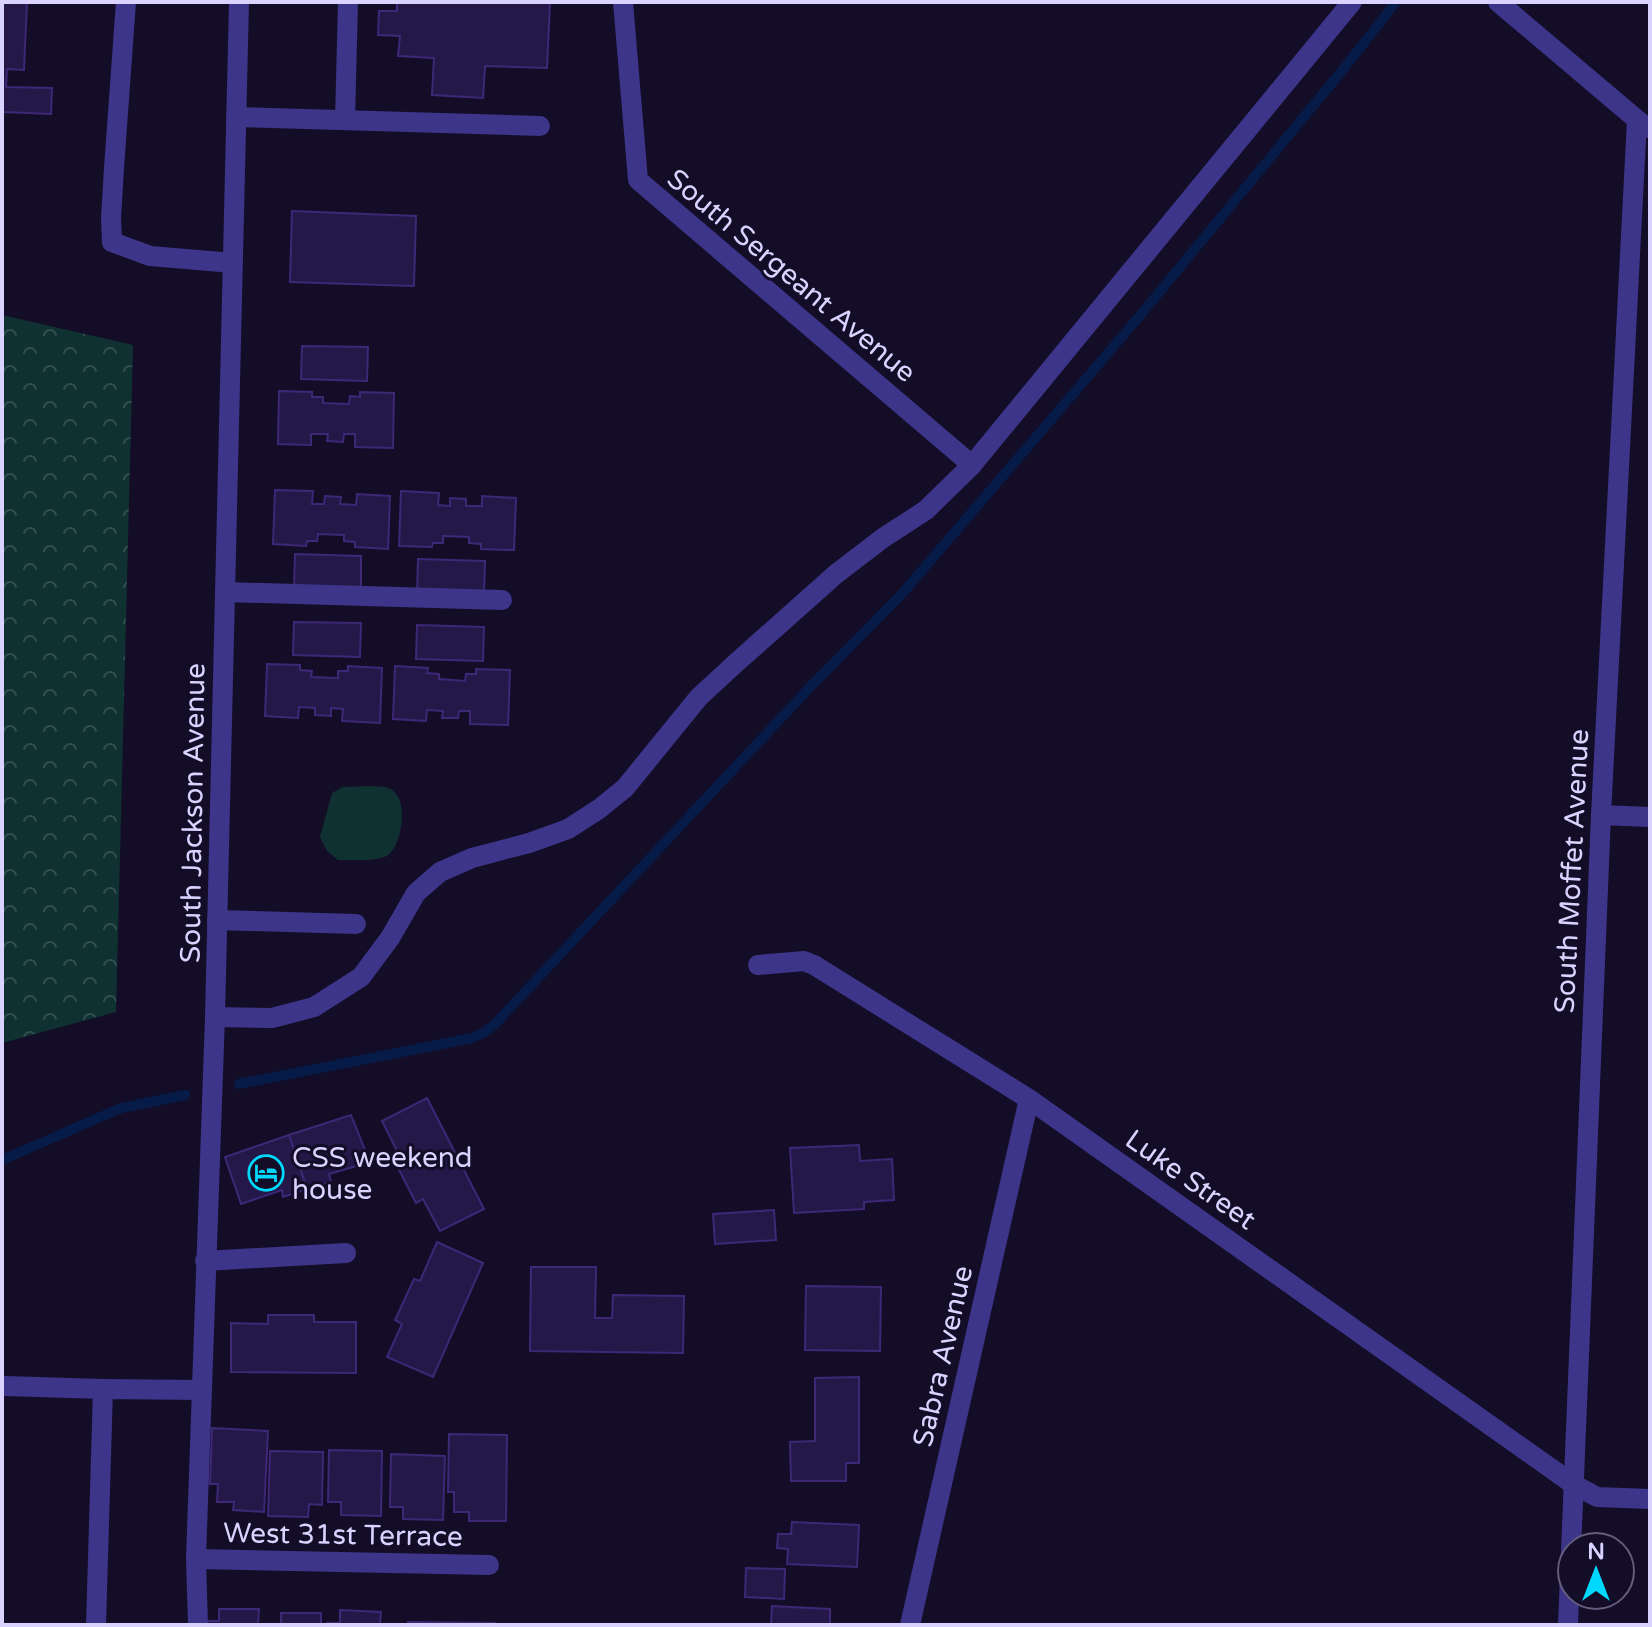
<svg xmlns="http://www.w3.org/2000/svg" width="1652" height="1627" font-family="'Varela Round',sans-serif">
	<defs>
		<pattern id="forest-crowns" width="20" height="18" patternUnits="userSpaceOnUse" patternTransform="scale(2)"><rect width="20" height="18" fill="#103131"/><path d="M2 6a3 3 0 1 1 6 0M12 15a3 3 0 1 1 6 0" fill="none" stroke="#324e50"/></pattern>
	</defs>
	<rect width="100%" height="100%" fill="#130d27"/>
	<!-- forest -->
	<path fill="url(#forest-crowns)" d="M2 315 133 345 116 1012 2 1043Z"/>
	<!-- green -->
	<path fill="#103131" d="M343 787C354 787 379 785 388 788 410 795 403 844 388 855 378 862 351 860 338 860L327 851 320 837 332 793Z"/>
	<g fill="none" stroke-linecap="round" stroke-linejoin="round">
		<!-- stream -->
		<g stroke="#061b47" stroke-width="10">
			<path d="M239 1084 472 1038 485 1032 494 1025 813 684 901 595 1138 318 1345 67 1396 2"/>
			<path d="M2 1160 121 1108 185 1095"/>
		</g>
	</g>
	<!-- building -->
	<g fill="#241849" stroke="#3c2877" stroke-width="2">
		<path d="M2 2H27L24 70 7 69 6 87 52 88 51 114 2 112Z"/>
		<path d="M397 2H550L547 68 485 66 483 98 432 95 434 58 398 56 400 36 378 35 379 11H397Z"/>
		<path d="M292 211 416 216 414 286 290 282Z"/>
		<path d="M302 346 368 347 367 381 301 379Z"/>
		<path d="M279 391 312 392V397H323V403L349 404 350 396 360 397V392L394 393 393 448 355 447V434H344L343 442 327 441 328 434H311V445L278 444Z"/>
		<path d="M275 490 313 491 312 504H324L325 496 341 497 340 504 356 505 357 494 390 496 388 549 355 547V542L344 541V535L318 534 317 541H307L306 546 273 544Z"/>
		<path d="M401 491 439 493 438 505 450 506V498L466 499V506H482V496L516 498 514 550 481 549V544L469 543V537L443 536V543H433L432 547 399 546Z"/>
		<path d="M295 554 361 556V590L294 588Z"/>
		<path d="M418 559 485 561 484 595 417 593Z"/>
		<path d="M294 622 361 623 360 657 293 655Z"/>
		<path d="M417 625 484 627 483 661 416 659Z"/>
		<path d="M267 664 300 665V670L312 671 311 677 338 678V671H348V666L382 668 380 723 342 721 343 709 331 708V716L315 715V708L299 707 298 718 265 716Z"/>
		<path d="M395 666 428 668 427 673 439 674V679L465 681 466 674H476V669L510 670 508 725 470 724V711H459L458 718H442L443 711 427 710 426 721 393 719Z"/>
		<path d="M427 1098 484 1209 440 1231 423 1199 416 1203 395 1162 401 1159 382 1121Z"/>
		<path d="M351 1115 370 1162 329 1174 331 1182 307 1189 289 1135Z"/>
		<path d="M289 1135 307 1189 283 1197 282 1190 241 1204 225 1157Z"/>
		<path d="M859 1145 860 1161 892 1159 894 1200 864 1202V1209L794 1213 790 1148Z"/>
		<path d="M774 1210 776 1240 715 1244 713 1214Z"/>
		<path d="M437 1242 483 1263 433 1377 387 1357 402 1324 395 1320 414 1279 420 1281Z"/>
		<path d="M531 1267H596L595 1318H612L613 1295 684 1296 683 1353 530 1351Z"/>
		<path d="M806 1286 881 1287 880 1351 805 1350Z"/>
		<path d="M268 1315H314V1322H356V1373L231 1372V1323L268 1324Z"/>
		<path d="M859 1377V1463H846V1481H791L790 1442 815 1441V1378Z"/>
		<path d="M212 1428 268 1431 264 1512 233 1510 234 1502H217L218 1484H210Z"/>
		<path d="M449 1434 507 1435 506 1521H469V1512H454V1492H448Z"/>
		<path d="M329 1450 382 1451 381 1516 341 1515V1502H328Z"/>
		<path d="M270 1451 323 1452 322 1505 309 1504 308 1517 268 1516Z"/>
		<path d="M391 1454 445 1456 443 1520 403 1519V1507H390Z"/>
		<path d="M792 1522 859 1525 857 1567 787 1564 788 1549 777 1548 778 1534H791Z"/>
		<path d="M746 1568 785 1569 784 1599 745 1597Z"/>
		<path d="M772 1606 830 1609V1625H771Z"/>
		<path d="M219 1609H259L258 1625H205V1621H219Z"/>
		<path d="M340 1610 381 1612 380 1625H327V1623H340Z"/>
		<rect x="281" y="1613" width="40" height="12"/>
		<path d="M408 1622 495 1623V1625H408Z"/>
	</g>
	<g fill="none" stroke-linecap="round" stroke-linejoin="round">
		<!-- minor -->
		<g stroke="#3c3589" stroke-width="20">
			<path d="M126 2 114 168 111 218 112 242 150 256 233 263"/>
			<path d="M623 2 638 180 972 465"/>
			<path d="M1498 2 1647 128"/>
			<path d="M236 117 540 126"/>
			<path d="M345 120 348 2"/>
			<path d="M225 592 502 600"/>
			<path d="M1601 815 1650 817"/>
			<path d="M217 920 356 924"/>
			<path d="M758 965 804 961 814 965 1029 1099 1573 1484 1597 1497 1650 1499"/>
			<path d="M215 1017 272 1018 314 1007 361 977 390 938 416 893 440 872 472 858 529 843 568 829 599 809 625 788 699 697 737 662 836 574 883 538 926 510 972 465 1352 2"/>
			<path d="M205 1261 346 1253"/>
			<path d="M4 1386 103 1389"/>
			<path d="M196 1559 489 1565"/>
			<path d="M96 1625 103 1389 201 1390"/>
			<path d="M198 1625 196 1559 215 1017 239 2"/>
			<path d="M910 1625 1029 1099"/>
			<path d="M1568 1625 1601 815 1637 120"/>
		</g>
	</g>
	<!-- icons -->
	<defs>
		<symbol id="hotel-ring" viewBox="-11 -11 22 22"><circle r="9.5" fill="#130d27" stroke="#00d9fe" stroke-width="1.5"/><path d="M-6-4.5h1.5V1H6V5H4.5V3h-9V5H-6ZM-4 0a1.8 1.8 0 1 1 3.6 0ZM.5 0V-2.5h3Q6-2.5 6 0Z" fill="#00d9fe"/></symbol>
	</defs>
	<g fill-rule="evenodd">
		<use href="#hotel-ring" x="246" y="1153" width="40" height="40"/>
	</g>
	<g text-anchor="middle" stroke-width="6" stroke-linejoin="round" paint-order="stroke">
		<!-- street labels -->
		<g font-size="28" fill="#dad3ff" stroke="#130d27">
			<text transform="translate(792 275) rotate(40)" y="10">South Sergeant Avenue</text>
			<text transform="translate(192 813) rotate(-89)" y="10">South Jackson Avenue</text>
			<text transform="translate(1571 871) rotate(-87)" y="10">South Moffet Avenue</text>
			<text transform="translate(1191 1179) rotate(35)" y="10">Luke Street</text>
			<text transform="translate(942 1356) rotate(-77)" y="10">Sabra Avenue</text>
			<text transform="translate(343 1534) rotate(1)" y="10">West 31st Terrace</text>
		</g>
		<!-- poi labels -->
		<g font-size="28" fill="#dad3ff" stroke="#130d27" text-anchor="start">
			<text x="292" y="1167">CSS weekend<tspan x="292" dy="32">house</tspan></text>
		</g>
	</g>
	<!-- border -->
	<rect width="1652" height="1627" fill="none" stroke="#dad3ff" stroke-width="8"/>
	<!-- north arrow -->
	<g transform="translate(1596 1571)"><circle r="38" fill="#130d27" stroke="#635c7d" stroke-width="2"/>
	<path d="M0-6L14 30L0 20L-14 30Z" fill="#00d9fe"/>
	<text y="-12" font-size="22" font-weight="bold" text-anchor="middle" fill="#dad3ff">N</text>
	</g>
</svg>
